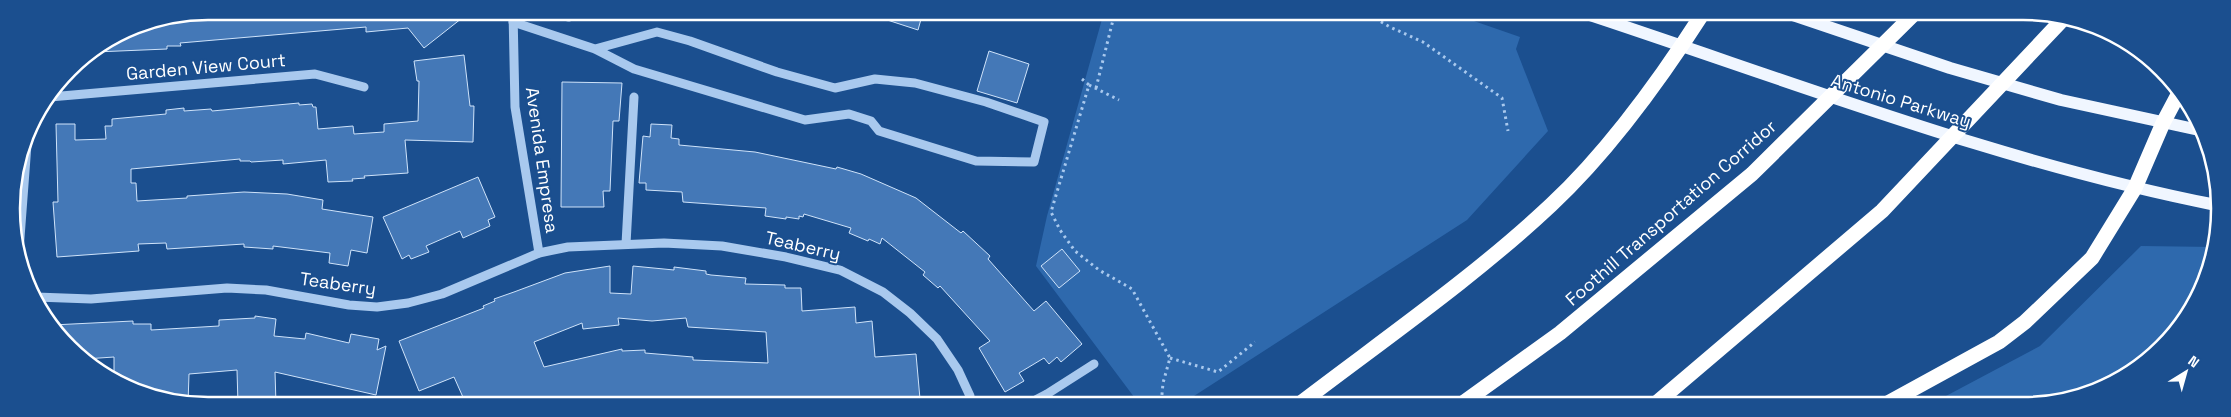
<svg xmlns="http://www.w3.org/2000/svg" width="2231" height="417" font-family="'Space Grotesk',sans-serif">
	<rect width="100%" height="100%" fill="#1b4f8f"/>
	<!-- green -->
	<g fill="#2e69ad">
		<path d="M1104 12H1448L1520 37 1516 49 1548 131 1467 220 1180 405H1140L1036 266 1047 216Z"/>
		<path d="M2141 246 2214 247 2199 296 2162 348 2098 391 2036 405H1929L2040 346Z"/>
	</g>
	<!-- building -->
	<g fill="#4478b7" stroke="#cfe3fa" fill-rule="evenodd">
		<path d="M208 11H471L424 48 408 28 366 32V27L180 43 181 46H167V49L95 52 133 26Z"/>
		<path d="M873 12H923L918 30 872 15Z"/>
		<path d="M989 51 1029 64 1017 103 977 91Z"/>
		<path d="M464 55 470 106H474L473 142 405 140 408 173 364 176 365 178 352 179 353 181 328 182 326 160 283 164V160L251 162 250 161H240V159L131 169V183H136L137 201 187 198V196L244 192 287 194 323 200 322 209 373 217 367 253 351 250 348 266 329 263 330 253 273 246V249L244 247V244L167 249 166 243 138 244 139 251 57 257 53 202H58L56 124H75V140L106 139 105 126H112V119L166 114V110L184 108V111L211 109 212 111 299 103V105L312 104 313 107H316L318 129 353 126 354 134 384 132V124L418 121 419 81H417L414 61Z"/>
		<path d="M562 82 622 83 619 121H613L610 191H603L604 207H561Z"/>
		<path d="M651 124 672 125 671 138 679 139V145L755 152 836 169 837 167 861 174 916 198 961 233 963 231 990 256 988 259 1034 311 1046 301 1082 344 1061 362 1057 357 1049 364 1044 358 1019 373 1024 381 1005 392 979 348 990 341 940 286 938 288 923 275 925 272 882 238 880 244 869 239 868 241 849 233 851 228 804 214 803 217 799 216V219L786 217V219L765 216 766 208 683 202 682 192 646 190V183H639L643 136 650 137Z"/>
		<path d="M478 177 495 217 488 220 490 226 463 238 460 231 426 246 429 252 411 259 409 255 402 259 383 217Z"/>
		<path d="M1062 249 1080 271 1059 288 1041 266Z"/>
		<path d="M610 266V293L631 294 633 266 674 270V267L706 271V274L711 275 746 278 745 284 785 285V288H801L802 311 855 307 856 323 872 321 875 357 916 354 920 399 912 400 913 405 466 404 454 377 419 391 399 341 484 308 483 306 495 301 494 299 514 292 565 273ZM618 318 652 321 686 318 688 327 766 332 768 363 693 360V357L645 353V350L622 351V349L544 367 534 342 582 323 583 329 619 325Z"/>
		<path d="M255 316 276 319 274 336 305 339 306 333 349 343 351 334 379 339 377 350 386 346 376 395 275 372 276 404H238L237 370 189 374 188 404H183L114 381V357L85 359 60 338 52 325 133 321V324H151V330L219 326V320L255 318Z"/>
	</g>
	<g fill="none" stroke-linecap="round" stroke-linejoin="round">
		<!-- path -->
		<g stroke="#a9c9ee" stroke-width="3" stroke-dasharray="2.5 4" stroke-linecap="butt">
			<path d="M1364 12 1390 27 1423 42 1502 98 1508 131"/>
			<path d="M1082 79 1089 85 1051 212 1060 230 1075 251 1099 270 1132 289 1170 358 1163 383 1161 405"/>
			<path d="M1089 85 1119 100"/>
			<path d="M1096 88 1115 12"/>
			<path d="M1170 358 1218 372 1255 342"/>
		</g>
		<!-- minor -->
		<g stroke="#a9c9ee" stroke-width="9">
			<path d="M513 12 515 107 539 253"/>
			<path d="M547 12 569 17 584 12"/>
			<path d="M513 22 595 49 634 69 805 120 849 114 871 121 879 131 976 161 1034 162 1044 122 986 102 915 83 875 79 835 88 777 72 690 41 657 32 595 49"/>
			<path d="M50 97 315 74 364 87"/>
			<path d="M626 244 634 97"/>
			<path d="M19 251 28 131"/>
			<path d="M36 297 91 299 227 288 266 290 349 305 377 307 408 303 442 294 539 253 568 247 664 243 722 246 786 257 840 270 883 292 910 313 937 339 958 370 970 396V405"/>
			<path d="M1026 405 1047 394 1094 364"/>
		</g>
		<!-- major -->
		<g stroke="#f0f6ff" stroke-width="12">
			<path d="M1581 12C1791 81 1998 162 2216 205"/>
			<path d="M1787 13 1950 68 2061 100 2199 130"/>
		</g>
		<!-- highway -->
		<g stroke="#fff" stroke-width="15">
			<path d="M1298 405C1383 340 1473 278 1551 205 1609 151 1660 80 1703 13"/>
			<path d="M1460 405 1560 333 1752 174 1915 13"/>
			<path d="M1654 405 1882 211 2064 18"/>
			<path d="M1884 405 1999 342 2025 322 2092 258 2135 188 2163 123 2180 91"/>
		</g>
	</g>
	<g text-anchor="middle" stroke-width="4" stroke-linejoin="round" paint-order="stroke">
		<!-- street labels -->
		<g font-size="18" fill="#fff" stroke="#1b4f8f">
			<text transform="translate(206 67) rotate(-5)" y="6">Garden View Court</text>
			<text transform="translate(1901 101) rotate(17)" y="6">Antonio Parkway</text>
			<text transform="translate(542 160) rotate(82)" y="6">Avenida Empresa</text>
			<text transform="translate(1671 213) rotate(-41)" y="6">Foothill Transportation Corridor</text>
			<text transform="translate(803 246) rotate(13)" y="6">Teaberry</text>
			<text transform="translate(338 284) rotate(8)" y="6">Teaberry</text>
		</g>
	</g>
	<!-- crop -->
	<path d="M0 0H2231V417H0ZM208 20H2023A188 188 0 0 1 2211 208V209A188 188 0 0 1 2023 397H208A188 188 0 0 1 20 209V208A188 188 0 0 1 208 20Z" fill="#1b4f8f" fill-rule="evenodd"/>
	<path fill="none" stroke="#fff" stroke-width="2.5" d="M208 20H2023A188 188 0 0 1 2211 208V209A188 188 0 0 1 2023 397H208A188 188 0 0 1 20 209V208A188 188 0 0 1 208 20Z"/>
	<!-- north arrow -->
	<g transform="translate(2186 372) rotate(37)" stroke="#1b4f8f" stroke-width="4" paint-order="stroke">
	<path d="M0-4L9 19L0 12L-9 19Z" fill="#ffffff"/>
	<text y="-8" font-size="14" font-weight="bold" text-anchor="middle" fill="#ffffff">N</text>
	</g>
</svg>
